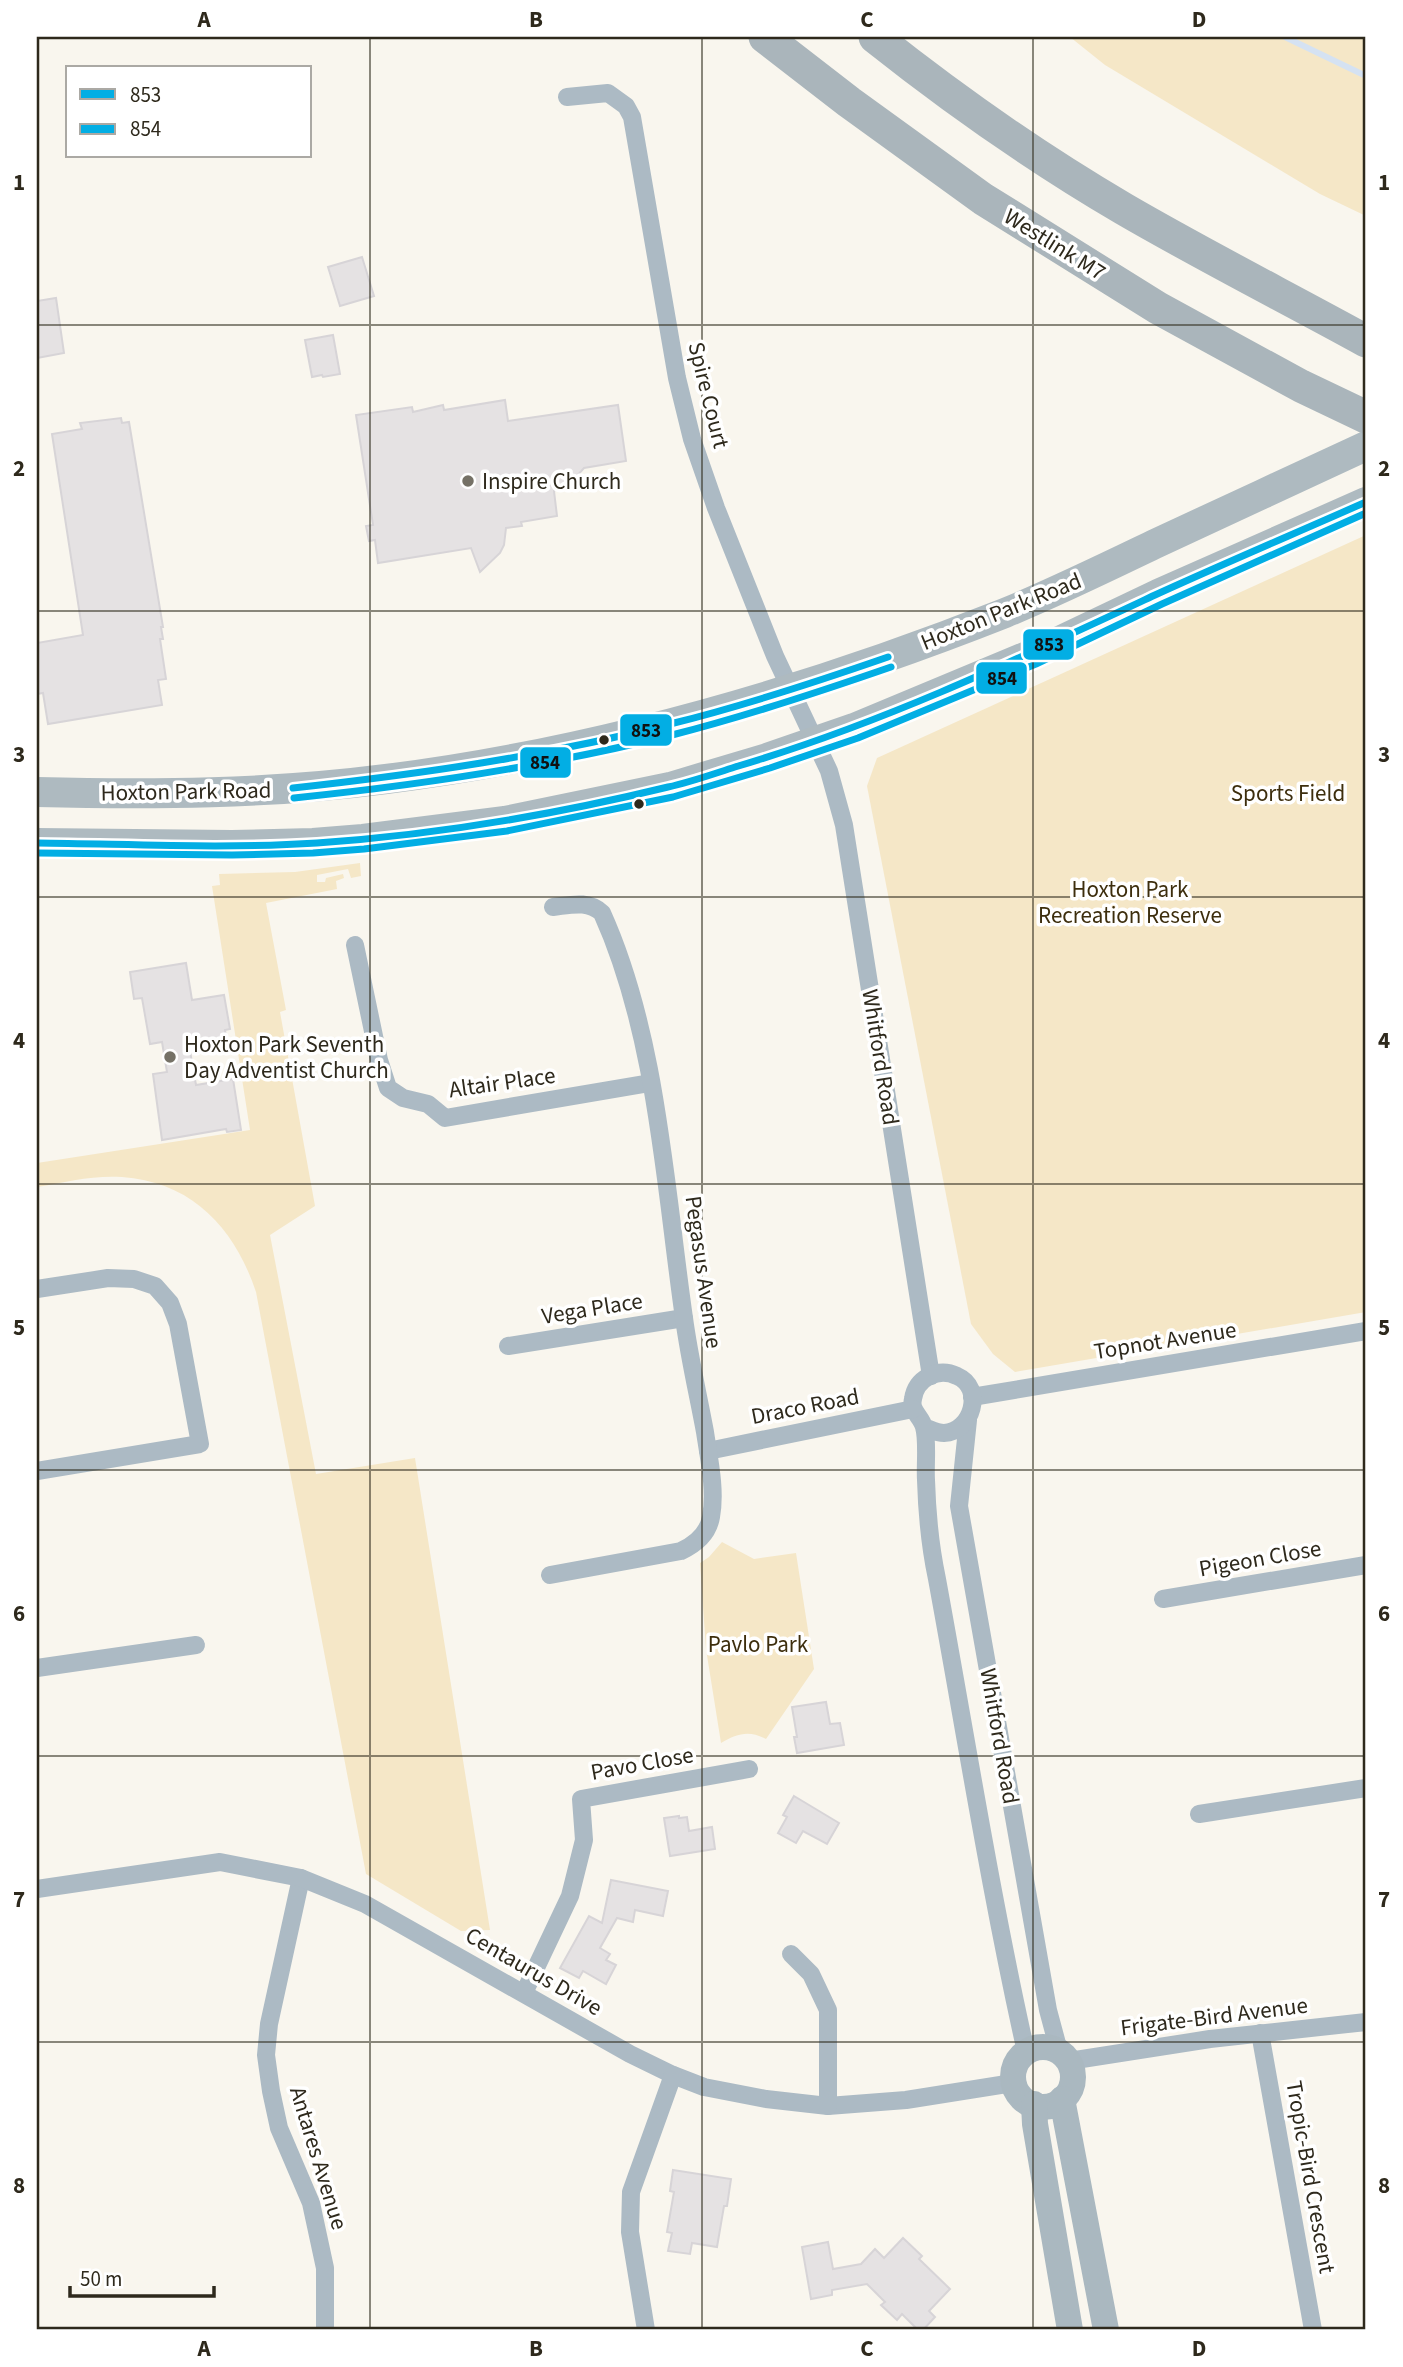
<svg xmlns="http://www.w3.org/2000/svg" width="1403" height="2367" font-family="'Source Sans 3',sans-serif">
	<rect width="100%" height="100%" fill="#f9f6ee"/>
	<!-- green -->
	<g fill="#f5e7c7">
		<path d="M1070 37H1366V216L1320 194 1105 65Z"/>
		<path d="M1366 535V1312L1015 1372 993 1354 971 1324 867 786 877 758Z"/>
		<path d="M360 863 361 876 351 878 348 869 317 875V882H325L326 878 343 874 344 878 336 881 337 889 266 903 286 1010 280 1012 315 1206 270 1235 316 1474 415 1458 490 1930 461 1931 366 1874 256 1292C235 1229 193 1182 122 1177 94 1175 65 1182 37 1187V1163L250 1130 212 886 220 885 219 874 295 872Z"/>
		<path d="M722 1542 754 1559 796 1553 814 1669 766 1739C750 1730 737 1733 721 1743L706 1649 700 1563 709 1557Z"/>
	</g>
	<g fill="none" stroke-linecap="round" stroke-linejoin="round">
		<!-- stream -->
		<path stroke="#d5e2f2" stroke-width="6" d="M1285 37 1366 76"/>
	</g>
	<!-- building -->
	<g fill="#e5e2e3" stroke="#d7d4d7" stroke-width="2">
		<path d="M362 257 374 296 340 306 328 267Z"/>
		<path d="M56 298 64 353 37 358V301Z"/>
		<path d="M333 335 340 374 323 377 322 375 312 377 305 340Z"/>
		<path d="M505 400 508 421 618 405 626 461 584 468 576 477 554 491 557 516 521 522 522 526 506 528 504 545 500 553 480 572 471 548 378 563 375 540 369 541 366 526 373 525 356 415 412 407 413 412 443 405 444 410Z"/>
		<path d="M121 418 122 423 129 422 163 627H161L163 639H160L166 679 158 680 162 705 48 724 43 693 37 694V643L83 635 52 434 82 429 80 423Z"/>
		<path d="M186 963 192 1000 224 995 230 1029 225 1030 227 1045 190 1051 196 1085 233 1079 241 1130 227 1132 226 1129 162 1140 153 1074 167 1072 162 1042 150 1044 142 998 134 999 130 972Z"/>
		<path d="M826 1702 830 1724 840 1723 844 1745 797 1753 794 1737H797L792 1707Z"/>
		<path d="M794 1796 839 1823 827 1844 803 1831 796 1843 778 1833 787 1817 783 1815Z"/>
		<path d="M679 1816V1818L687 1817 689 1831 712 1827 715 1849 670 1856 664 1818Z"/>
		<path d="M611 1880 668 1891 663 1916 635 1910 633 1922 617 1918 600 1948 610 1954 606 1960 616 1965 606 1984 583 1971 579 1978 560 1968 589 1916 602 1923Z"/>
		<path d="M673 2170 731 2179 727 2206H724L717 2247 692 2243 690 2254 668 2251 672 2233 667 2232 674 2192 670 2191Z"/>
		<path d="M903 2238 922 2256 919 2259 950 2289 929 2311 935 2317 923 2330H918L902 2314 897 2320 881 2305 885 2302 867 2284 832 2290V2295L811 2299 802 2247 828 2242 833 2269 861 2264 875 2249 884 2258Z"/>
	</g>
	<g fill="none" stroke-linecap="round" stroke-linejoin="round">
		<!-- street -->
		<g stroke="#acbac4" stroke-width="18">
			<path d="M567 97 608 93 626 106 632 117 677 378 692 439 716 508 775 656 829 771 844 825 931 1376"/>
			<path d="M355 945 379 1060 388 1088 403 1098 428 1104 445 1118 650 1083"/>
			<path d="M37 1289 108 1278 134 1279 155 1286 170 1303 178 1324 200 1444 37 1471"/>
			<path d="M508 1346 684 1318"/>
			<path d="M972 1397 1366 1331"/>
			<path d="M968 1420 959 1506 1048 2010 1059 2051"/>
			<path d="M924 1427C930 1429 937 1433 944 1433 972 1432 985 1388 957 1376 938 1367 916 1378 913 1399 910 1411 921 1416 924 1427 928 1441 925 1465 926 1480 927 1514 930 1546 937 1579 966 1737 991 1896 1026 2052"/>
			<path d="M708 1451 913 1409"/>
			<path d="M550 1575 681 1551C696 1544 708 1534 711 1517 716 1490 709 1459 705 1432 698 1394 689 1356 684 1318 665 1186 657 1035 602 913 588 900 571 905 553 907"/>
			<path d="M1163 1599 1366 1565"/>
			<path d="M37 1668 196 1645"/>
			<path d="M1199 1814 1366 1788"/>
			<path d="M301 1878 269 2024 266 2055 271 2091 279 2128 311 2203 325 2268V2330"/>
			<path d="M37 1889 220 1862 301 1878 365 1904 630 2054 673 2075 704 2087 766 2099 828 2106 906 2100 1013 2083"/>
			<path d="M791 1954 811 1974 828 2010V2106"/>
			<path d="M524 1993 570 1896 584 1840 581 1799 749 1769"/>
			<path d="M1260 2033 1313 2330"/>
			<path d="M1069 2061 1210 2039 1366 2022"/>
			<path d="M646 2330 630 2232 631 2192 673 2075"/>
		</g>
		<!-- secondary -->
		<g stroke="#aab8c0" stroke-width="26">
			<circle cx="1043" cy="2077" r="30"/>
			<path d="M1062 2099 1106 2330"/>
			<path d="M1034 2104 1035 2124 1070 2330"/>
		</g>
		<!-- primary -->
		<g stroke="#aebac0" stroke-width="30">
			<path d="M37 792C153 795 270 794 386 779 599 752 805 692 1005 613 1056 592 1107 567 1157 543 1227 511 1296 478 1366 446"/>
			<path d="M37 843 232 845 313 843 363 839 505 821 670 787 767 758 854 728 1032 654 1158 594 1366 502"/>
		</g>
		<!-- highway -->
		<g stroke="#aab5bb" stroke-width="33">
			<path d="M765 37 849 102 983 199 1158 308 1301 386 1366 417"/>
			<path d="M875 37C953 99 1037 158 1124 209 1203 255 1286 297 1366 341"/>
		</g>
		<defs>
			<g id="bus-1">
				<path d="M293 788C420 774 546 756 670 724 744 706 816 682 888 657"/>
				<path d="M37 843C130 844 224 849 317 843 435 835 553 815 668 787 691 782 713 774 735 767 881 724 1018 659 1155 595 1225 563 1296 533 1366 502"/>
			</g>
			<g id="bus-2">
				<path d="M294 798C421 785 548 766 672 735 747 716 819 692 891 667"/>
				<path d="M37 853 232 855 313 853 364 849 507 831 673 797 770 768 858 738 1036 664 1162 604 1366 513"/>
			</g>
		</defs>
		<!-- bus-1 casing -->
		<use href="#bus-1" stroke="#fff" stroke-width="12"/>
		<!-- bus-2 casing -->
		<use href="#bus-2" stroke="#fff" stroke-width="12"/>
		<!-- bus-1 -->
		<use href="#bus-1" stroke="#02aee4" stroke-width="7"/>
		<!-- bus-2 -->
		<use href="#bus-2" stroke="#02aee4" stroke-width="7"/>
	</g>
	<!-- grid -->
	<path fill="none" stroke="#2e291c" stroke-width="2" stroke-opacity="0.55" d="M370 37V2330M702 37V2330M1033 37V2330M37 325H1366M37 611H1366M37 897H1366M37 1184H1366M37 1470H1366M37 1756H1366M37 2042H1366"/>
	<!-- markers -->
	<g fill="#757166" stroke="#fff" stroke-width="2.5">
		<circle cx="468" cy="481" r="7"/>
		<circle cx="170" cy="1057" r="7"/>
	</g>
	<g fill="#2e291c" stroke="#fff" stroke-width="2.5">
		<circle cx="604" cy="740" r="6"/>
		<circle cx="639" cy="804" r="6"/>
	</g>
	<g text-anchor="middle" stroke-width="7" stroke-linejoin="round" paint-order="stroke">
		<!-- street labels -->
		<g font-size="23" fill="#2e291c" stroke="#fff">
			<text transform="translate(1055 244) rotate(32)" y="8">Westlink M7</text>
			<text transform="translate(709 395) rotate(76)" y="8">Spire Court</text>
			<text transform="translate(1001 611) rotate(-22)" y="8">Hoxton Park Road</text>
			<text transform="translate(186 791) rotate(-1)" y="8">Hoxton Park Road</text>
			<text transform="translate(881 1057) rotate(81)" y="8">Whitford Road</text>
			<text transform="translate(502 1082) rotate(-8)" y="8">Altair Place</text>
			<text transform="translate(704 1272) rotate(82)" y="8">Pegasus Avenue</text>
			<text transform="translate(592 1308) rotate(-9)" y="8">Vega Place</text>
			<text transform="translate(1165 1340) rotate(-9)" y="8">Topnot Avenue</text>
			<text transform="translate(805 1406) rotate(-11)" y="8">Draco Road</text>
			<text transform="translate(1260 1558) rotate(-10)" y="8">Pigeon Close</text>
			<text transform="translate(1000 1736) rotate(80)" y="8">Whitford Road</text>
			<text transform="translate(642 1763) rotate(-10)" y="8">Pavo Close</text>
			<text transform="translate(534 1971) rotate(30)" y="8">Centaurus Drive</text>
			<text transform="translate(1214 2016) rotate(-7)" y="8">Frigate-Bird Avenue</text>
			<text transform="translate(319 2158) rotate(73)" y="8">Antares Avenue</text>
			<text transform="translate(1311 2177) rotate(80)" y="8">Tropic-Bird Crescent</text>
		</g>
		<!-- poi labels -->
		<g font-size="23" fill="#2e291c" stroke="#fff" text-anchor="start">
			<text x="482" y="489">Inspire Church</text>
			<text x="184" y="1052">Hoxton Park Seventh<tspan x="184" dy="26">Day Adventist Church</tspan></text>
		</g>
		<!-- park labels -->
		<g font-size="23" fill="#3d2e0d" stroke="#fff">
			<text x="1288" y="801">Sports Field</text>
			<text x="1130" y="897">Hoxton Park<tspan x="1130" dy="26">Recreation Reserve</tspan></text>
			<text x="758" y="1652">Pavlo Park</text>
		</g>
	</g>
	<g stroke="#fff" stroke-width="2.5">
		<rect x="1022" y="628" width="53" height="33" rx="7" fill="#02aee4"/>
		<rect x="975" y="661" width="53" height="34" rx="7" fill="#02aee4"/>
		<rect x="619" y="713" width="54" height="34" rx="7" fill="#02aee4"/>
		<rect x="519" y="746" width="53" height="33" rx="7" fill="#02aee4"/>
	</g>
	<g font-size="19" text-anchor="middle" font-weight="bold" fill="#111">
		<text x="1049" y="651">853</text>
		<text x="1002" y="685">854</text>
		<text x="646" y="737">853</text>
		<text x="545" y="769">854</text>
	</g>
	<!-- border -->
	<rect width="1403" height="2367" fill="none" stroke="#ffffff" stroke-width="77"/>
	<!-- legend -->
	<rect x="66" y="66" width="245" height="91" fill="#ffffff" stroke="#aba9a4" stroke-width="2"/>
	<rect x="80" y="89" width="35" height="10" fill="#02aee4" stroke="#aba9a4" stroke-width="2"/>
	<text x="130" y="102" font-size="21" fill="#2e291c">853</text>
	<rect x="80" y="124" width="35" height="10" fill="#02aee4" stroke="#aba9a4" stroke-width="2"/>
	<text x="130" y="136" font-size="21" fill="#2e291c">854</text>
	<!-- scale -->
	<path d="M70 2286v10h144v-10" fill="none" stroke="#2e291c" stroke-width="3.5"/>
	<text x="80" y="2286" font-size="21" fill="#2e291c" stroke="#ffffff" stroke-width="5" paint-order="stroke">50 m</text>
	<rect x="38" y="38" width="1326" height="2290" fill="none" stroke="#2e291c" stroke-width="2.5"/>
	<g font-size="23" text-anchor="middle" font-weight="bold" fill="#2e291c">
		<text x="204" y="27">A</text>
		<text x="536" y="27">B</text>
		<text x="867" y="27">C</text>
		<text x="1199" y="27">D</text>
		<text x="19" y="190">1</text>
		<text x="1384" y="190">1</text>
		<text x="19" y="476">2</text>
		<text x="1384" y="476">2</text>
		<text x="19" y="762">3</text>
		<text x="1384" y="762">3</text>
		<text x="19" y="1048">4</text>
		<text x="1384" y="1048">4</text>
		<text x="19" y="1335">5</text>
		<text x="1384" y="1335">5</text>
		<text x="19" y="1621">6</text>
		<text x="1384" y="1621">6</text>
		<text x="19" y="1907">7</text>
		<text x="1384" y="1907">7</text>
		<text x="19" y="2193">8</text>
		<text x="1384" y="2193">8</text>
		<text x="204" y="2356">A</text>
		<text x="536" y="2356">B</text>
		<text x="867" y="2356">C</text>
		<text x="1199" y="2356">D</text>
	</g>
</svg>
